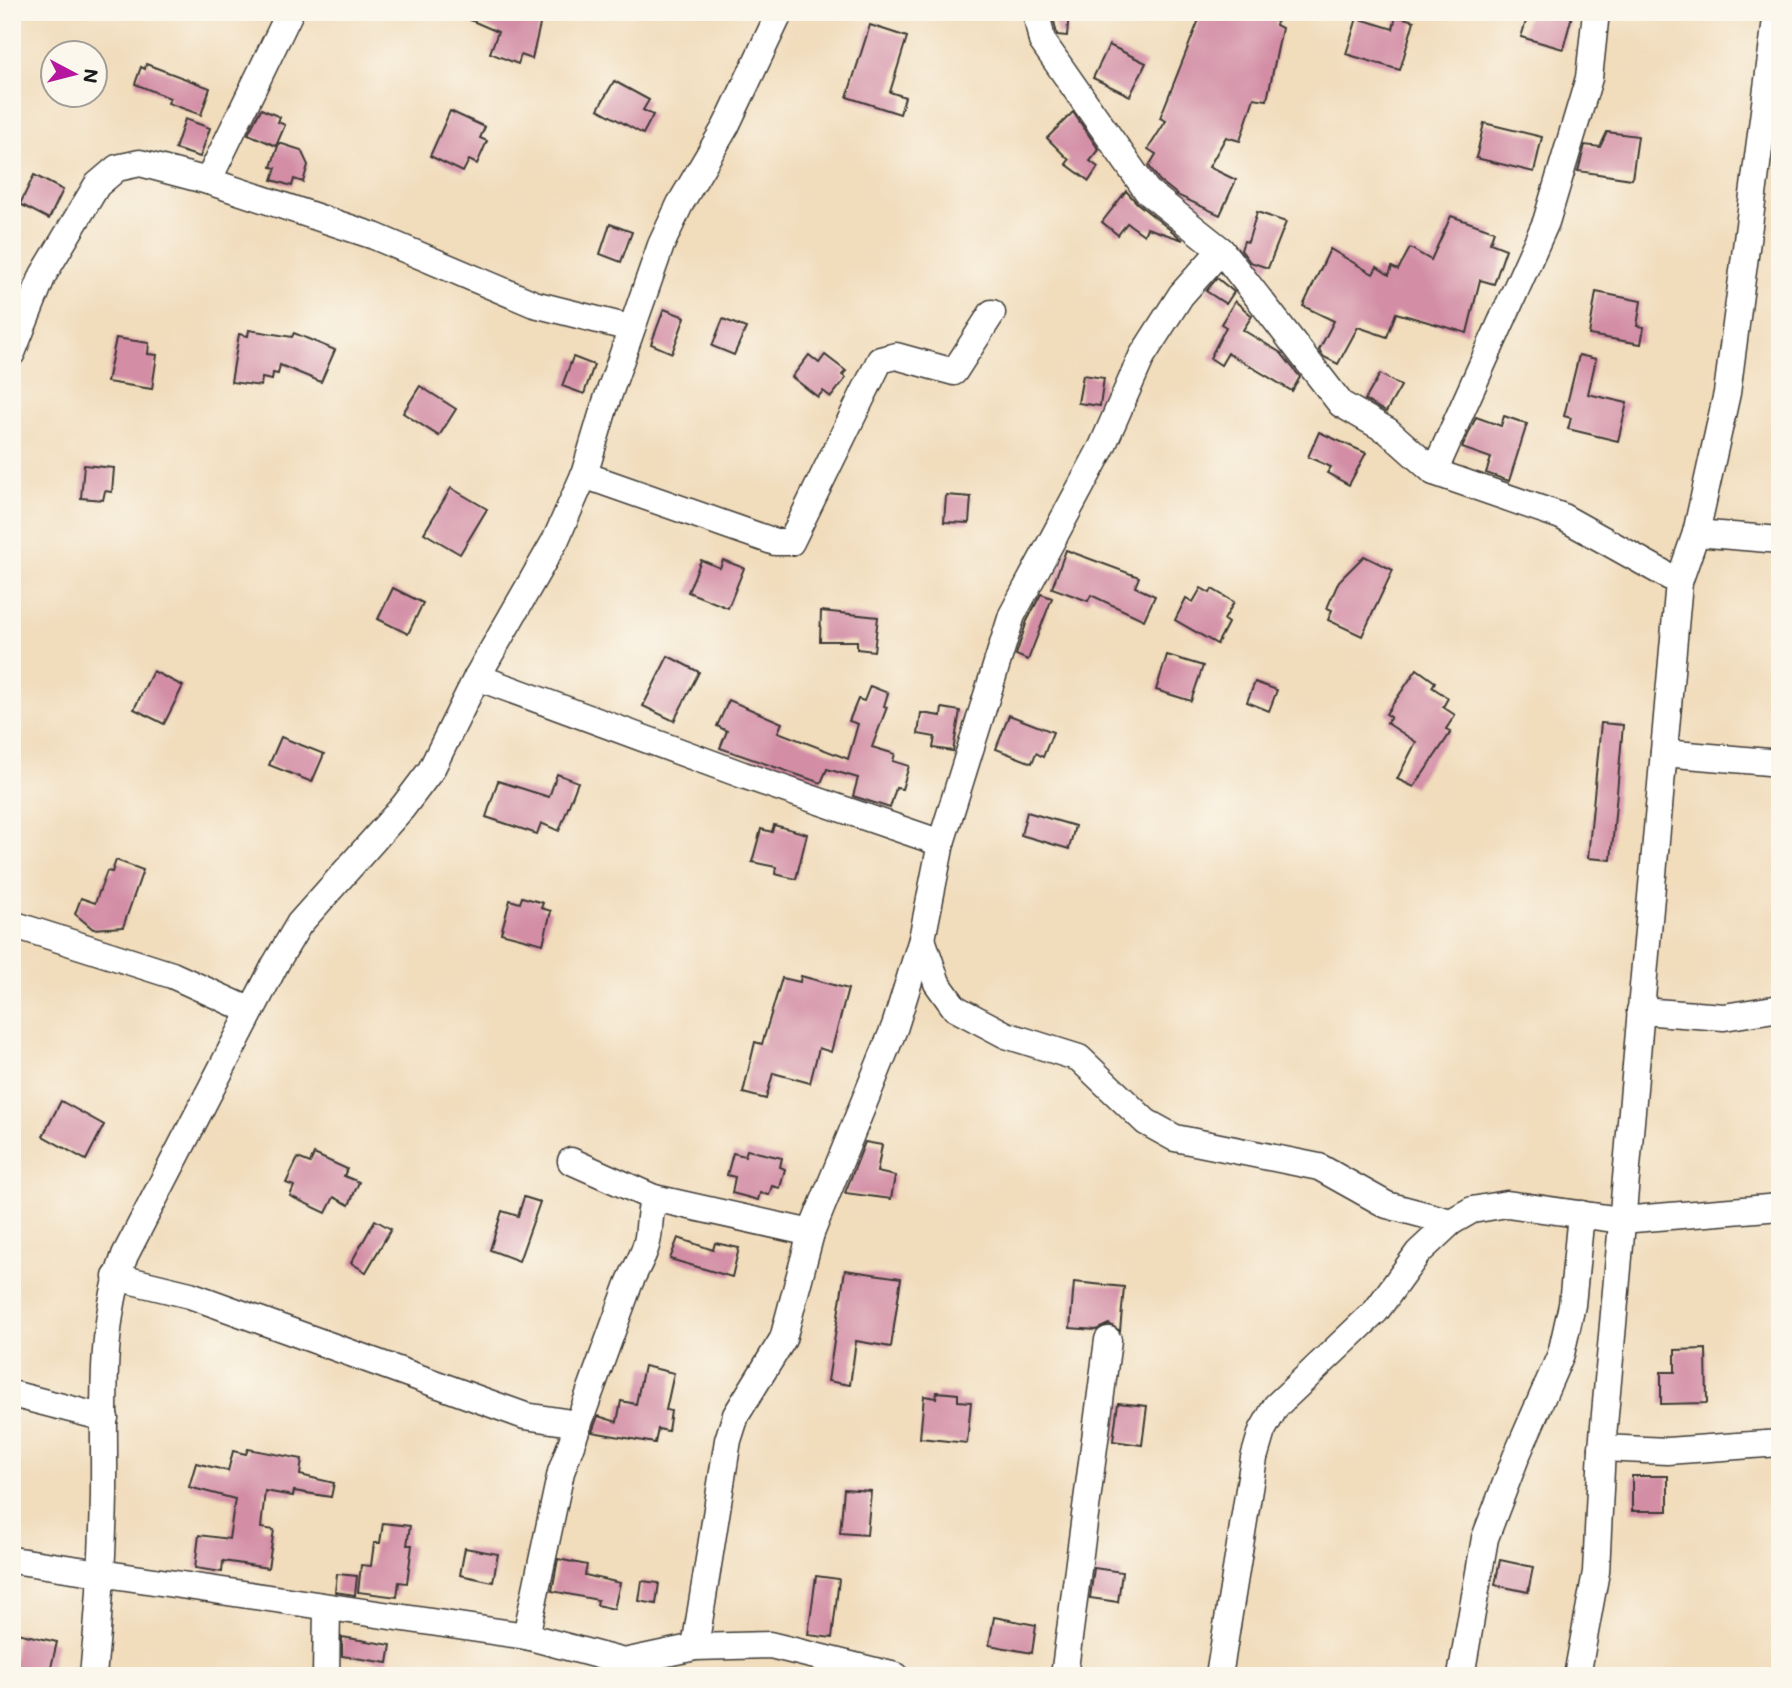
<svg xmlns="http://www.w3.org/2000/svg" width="1792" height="1688" font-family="Mali,sans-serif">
	<rect width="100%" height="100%" fill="#fbf7ec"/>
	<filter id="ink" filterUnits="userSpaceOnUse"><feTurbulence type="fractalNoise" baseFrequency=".0143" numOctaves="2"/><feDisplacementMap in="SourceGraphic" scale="14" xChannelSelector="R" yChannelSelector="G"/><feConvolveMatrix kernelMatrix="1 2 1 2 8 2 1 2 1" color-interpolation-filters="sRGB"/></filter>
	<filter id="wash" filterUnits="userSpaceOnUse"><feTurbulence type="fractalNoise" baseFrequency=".00686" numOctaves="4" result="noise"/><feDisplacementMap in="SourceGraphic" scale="28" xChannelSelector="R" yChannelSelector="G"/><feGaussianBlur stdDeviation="1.57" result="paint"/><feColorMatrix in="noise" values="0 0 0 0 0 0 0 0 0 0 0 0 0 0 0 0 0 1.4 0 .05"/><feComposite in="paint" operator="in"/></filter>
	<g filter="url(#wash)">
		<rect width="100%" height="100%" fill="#f1dcbb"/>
		<g id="blocks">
			<!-- building -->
			<g fill="#d38ea6">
				<path d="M452 12H520L541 20 532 59 521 55 518 64 490 53 498 32Z"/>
				<path d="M1052 12H1069L1067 36 1057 35Z"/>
				<path d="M1202 12H1278L1276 25 1282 28 1267 100 1254 98 1240 141 1226 137 1209 167 1236 180 1220 215 1179 196 1159 180 1149 166 1156 154 1148 149 1166 121 1160 118Z"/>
				<path d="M1529 12H1573L1563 49 1521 37Z"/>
				<path d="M1396 16 1414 21 1400 70 1346 54 1357 18 1393 29Z"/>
				<path d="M870 25 907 37 890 92 905 97 900 114 847 97Z"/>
				<path d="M1109 45 1146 63 1130 96 1093 78Z"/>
				<path d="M146 64 210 88 201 115 168 103 170 98 135 84 141 67 145 69Z"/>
				<path d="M614 81 649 100 643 110 653 115 643 134 598 109Z"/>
				<path d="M261 109 280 117 278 122 285 125 276 146 248 134Z"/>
				<path d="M450 111 485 127 480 138 487 141 477 164 469 160 463 172 430 156Z"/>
				<path d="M1073 112 1099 150 1090 161 1098 167 1089 181 1066 164 1069 160 1047 138Z"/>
				<path d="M185 119 210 128 200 157 175 149Z"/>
				<path d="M1484 123 1542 137 1534 172 1476 158Z"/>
				<path d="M1607 132 1638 136 1632 179 1578 171 1585 145 1600 147Z"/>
				<path d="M279 143 301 150 308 165 303 182 294 179 292 186 272 180 276 168 271 167Z"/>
				<path d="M34 175 63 190 49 219 20 204Z"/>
				<path d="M1126 191 1137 203 1183 240 1147 228 1144 235 1127 223 1118 235 1102 222Z"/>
				<path d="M1257 212 1286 222 1268 268 1250 262 1241 250 1244 241 1248 242Z"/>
				<path d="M1451 216 1494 231 1490 243 1506 249 1494 284 1480 280 1467 333 1396 313 1387 337 1358 327 1338 364 1324 357 1319 350 1334 321 1303 306 1330 249 1373 274 1377 267 1389 275 1392 267 1398 270 1410 248 1431 260Z"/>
				<path d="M610 224 632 232 621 262 600 254Z"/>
				<path d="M1217 278 1234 292 1226 304 1206 291Z"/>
				<path d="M1596 292 1641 301 1637 326 1644 327 1641 344 1589 335Z"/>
				<path d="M1235 301 1252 316 1243 330 1281 353 1300 377 1292 391 1228 353 1221 365 1210 358 1226 327 1221 324Z"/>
				<path d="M664 309 685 317 672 353 651 344Z"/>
				<path d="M723 319 746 328 734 355 712 346Z"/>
				<path d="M249 330 292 337 294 333 335 350 321 382 280 365 278 374 273 373 272 380 262 378 261 386 231 382 239 334 248 336Z"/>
				<path d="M116 338 149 343 148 354 157 355 152 389 107 382Z"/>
				<path d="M809 355 819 363 825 355 846 371 842 375 846 378 831 397 823 391 818 397 792 377Z"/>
				<path d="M1579 355 1596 359 1588 394 1627 403 1618 441 1568 429 1571 418 1564 416Z"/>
				<path d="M573 357 594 365 584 394 562 386Z"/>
				<path d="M1380 374 1401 386 1386 412 1365 400Z"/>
				<path d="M1083 375 1104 378 1100 406 1078 403Z"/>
				<path d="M420 386 456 409 439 436 403 413Z"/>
				<path d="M1504 416 1527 424 1509 481 1486 473 1491 458 1462 448 1476 417 1501 426Z"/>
				<path d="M1319 432 1366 453 1349 485 1327 473 1331 467 1308 457Z"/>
				<path d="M84 465 114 468 112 492 105 491 103 500 81 498Z"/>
				<path d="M451 488 487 509 460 554 424 533Z"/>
				<path d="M946 495 971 497 969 523 944 522Z"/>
				<path d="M1066 550 1139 577 1135 587 1155 596 1144 620 1091 595 1088 601 1052 588Z"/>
				<path d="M1364 556 1393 570 1362 636 1328 620 1332 610 1327 608 1339 581Z"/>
				<path d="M701 560 720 568 723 560 744 568 728 608 688 592Z"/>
				<path d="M393 588 423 603 408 634 378 619Z"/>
				<path d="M1201 588 1210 593 1212 589 1234 602 1224 620 1228 623 1217 644 1175 620 1186 598 1193 602Z"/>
				<path d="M1041 594 1052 598 1028 660 1016 655 1027 621Z"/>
				<path d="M821 611 878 617 874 651 857 649V641H820Z"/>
				<path d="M1167 655 1203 666 1191 701 1156 690Z"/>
				<path d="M668 656 699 672 674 721 643 706Z"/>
				<path d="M1417 669 1435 682 1432 687 1448 698 1443 707 1455 715 1446 729 1451 732 1414 787 1397 779 1416 742 1387 723 1391 717 1386 714Z"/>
				<path d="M153 671 183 686 164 724 134 709Z"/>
				<path d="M1255 682 1277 690 1269 711 1247 702Z"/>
				<path d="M870 686 888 693 884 706 887 707 872 747 895 754 893 761 909 766 902 789 896 788 890 808 853 796 858 778 827 769 821 783 720 748 727 731 717 726 729 700 782 723 778 732 848 759 858 724 849 721 858 699 864 701Z"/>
				<path d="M942 708 960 711 953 751 933 748 935 737 918 734 921 713 941 716Z"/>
				<path d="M1009 715 1053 732 1043 757 1036 753 1032 763 996 749Z"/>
				<path d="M1601 723 1623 725 1611 860 1588 858Z"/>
				<path d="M281 737 324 754 312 782 269 765Z"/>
				<path d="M557 774 578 782 559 831 541 823 537 834 486 817 498 781 549 797Z"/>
				<path d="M1027 812 1075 826 1069 849 1021 835Z"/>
				<path d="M774 825 807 834 796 879 775 874 776 867 752 862 761 829 772 832Z"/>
				<path d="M116 860 143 870 123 927 93 929 75 914 81 898 95 903 107 871 112 872Z"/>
				<path d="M522 897 543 903 541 908 551 911 543 944 501 933 510 900 520 903Z"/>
				<path d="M801 976 848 989 831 1052 819 1048 810 1083 773 1073 766 1099 743 1093 755 1042 762 1044 782 978 800 982Z"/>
				<path d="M61 1101 104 1125 86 1160 43 1136Z"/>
				<path d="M865 1142 882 1145 877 1172 895 1176 891 1199 845 1193Z"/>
				<path d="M747 1150 782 1158 780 1167 785 1169 780 1188 772 1186 769 1195 760 1193 758 1200 732 1193 735 1177 727 1175 733 1153 745 1156Z"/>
				<path d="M314 1154 347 1169 344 1176 359 1182 349 1205 334 1197 326 1213 290 1196 294 1186 286 1183 298 1158 310 1163Z"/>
				<path d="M524 1197 540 1202 519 1261 490 1250 502 1211 518 1216Z"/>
				<path d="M375 1220 391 1229 366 1272 351 1263Z"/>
				<path d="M678 1238 713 1250 715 1243 739 1248 732 1277 670 1259Z"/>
				<path d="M845 1270 901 1278 891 1347 856 1341 850 1385 828 1381Z"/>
				<path d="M1074 1282 1124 1287 1120 1331 1109 1324 1096 1330 1070 1328Z"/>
				<path d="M1706 1349 1707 1403 1661 1404V1372H1675V1350Z"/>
				<path d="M644 1366 674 1373 666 1410 671 1411 668 1431 658 1429 655 1443 592 1432 598 1416 617 1422 621 1401 636 1404Z"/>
				<path d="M937 1392 958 1394V1401L971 1402 967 1443 920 1438 924 1396 936 1398Z"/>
				<path d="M1118 1403 1147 1406 1142 1445 1113 1441Z"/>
				<path d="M248 1449 302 1459 300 1475 334 1483 331 1497 294 1491 293 1496 265 1491 261 1528 274 1530 268 1568 223 1561 222 1572 195 1568 199 1535 229 1539 235 1499 189 1487 196 1463 228 1471 233 1451 246 1454Z"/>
				<rect x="1632" y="1476" width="36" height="35"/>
				<path d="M844 1489 871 1491 867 1535 840 1533Z"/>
				<path d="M383 1523 410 1526 407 1545H412L407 1583 399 1582 397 1597 358 1592 361 1565 371 1566 374 1543H380Z"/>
				<path d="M465 1548 498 1554 493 1582 460 1575Z"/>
				<path d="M558 1559 587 1565 585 1575 620 1583 614 1609 597 1605 598 1600 552 1591Z"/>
				<path d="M1500 1560 1533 1567 1528 1592 1495 1585Z"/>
				<path d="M1094 1568 1122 1572 1118 1602 1090 1598Z"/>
				<path d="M337 1574 357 1576 355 1595 335 1592Z"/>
				<path d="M816 1576 839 1579 832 1638 808 1635Z"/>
				<path d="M642 1581 659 1583 656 1604 639 1601Z"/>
				<path d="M994 1617 1036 1625 1032 1653 989 1645Z"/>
				<path d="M17 1633 57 1642 49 1676 12 1673Z"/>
				<path d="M342 1637 391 1645 388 1663 342 1656Z"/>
			</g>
		</g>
	</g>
	<g filter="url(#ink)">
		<use href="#blocks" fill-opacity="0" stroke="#3c3934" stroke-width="2"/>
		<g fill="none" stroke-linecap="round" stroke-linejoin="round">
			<defs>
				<g id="minor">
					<path d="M1036 12 1042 41 1147 191 1221 250 1341 404 1388 431 1434 472 1561 516 1679 582"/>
					<path d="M1777 12 1727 393 1696 533 1679 582 1602 1448 1667 1451 1780 1443"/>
					<path d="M208 181 290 12"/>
					<path d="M12 353 43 275 97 185 117 168 140 163 208 181 374 236 534 304 630 328"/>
					<path d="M1434 472 1546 222 1589 78 1596 12"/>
					<path d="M584 475 775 542H791L880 360 896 356 954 372 992 313"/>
					<path d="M1696 533 1780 540"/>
					<path d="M477 677 743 775 941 843"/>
					<path d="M1664 753 1780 763"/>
					<path d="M12 924 172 975 249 1010"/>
					<path d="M922 939 937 983 955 1008 1006 1035 1079 1058 1146 1122 1175 1138 1319 1167 1387 1205 1451 1222"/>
					<path d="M1640 1011 1724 1017 1780 1008"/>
					<path d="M571 1161 654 1198 811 1233"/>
					<path d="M116 1277 190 1295 525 1416 578 1424"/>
					<path d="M12 1394 105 1418"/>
					<path d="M12 1560 526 1636 624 1662 695 1647 770 1645 896 1676"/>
					<path d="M526 1636 561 1472 629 1284C635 1269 646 1253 648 1237 650 1223 649 1212 654 1198"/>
					<path d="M695 1647 728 1440 736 1415 783 1339 811 1233 895 1026 922 939 941 843 1012 615 1102 447 1142 356 1181 295 1221 250"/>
					<path d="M93 1676C99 1615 103 1555 104 1494 105 1418 98 1326 125 1255L276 963 299 924 403 807 431 770 477 677 556 539 584 475 604 408 661 245 680 204 726 126 780 12"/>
					<path d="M326 1676 327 1608"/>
					<path d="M1064 1676 1108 1340"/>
					<path d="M1219 1676 1254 1458 1262 1431 1276 1406 1376 1311 1418 1253 1451 1222 1472 1210 1507 1204 1621 1220 1780 1207"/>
					<path d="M1461 1676 1485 1538 1516 1457 1561 1354 1572 1305 1581 1214"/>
					<path d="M1577 1676 1596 1572 1602 1448"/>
				</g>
			</defs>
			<!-- minor casing -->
			<use href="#minor" stroke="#3c3934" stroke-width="29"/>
			<!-- minor -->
			<use href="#minor" stroke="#fff" stroke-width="26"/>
		</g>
	</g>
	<!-- margin -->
	<rect width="1792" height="1688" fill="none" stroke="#fbf7ec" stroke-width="42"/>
	<!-- north arrow -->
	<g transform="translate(74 74) rotate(97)"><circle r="33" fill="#fbf7ec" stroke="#a29f99" stroke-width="2"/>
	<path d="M0-5L12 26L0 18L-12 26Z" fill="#b5179e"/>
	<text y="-10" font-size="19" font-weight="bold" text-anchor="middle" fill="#1c1c1c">N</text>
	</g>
</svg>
